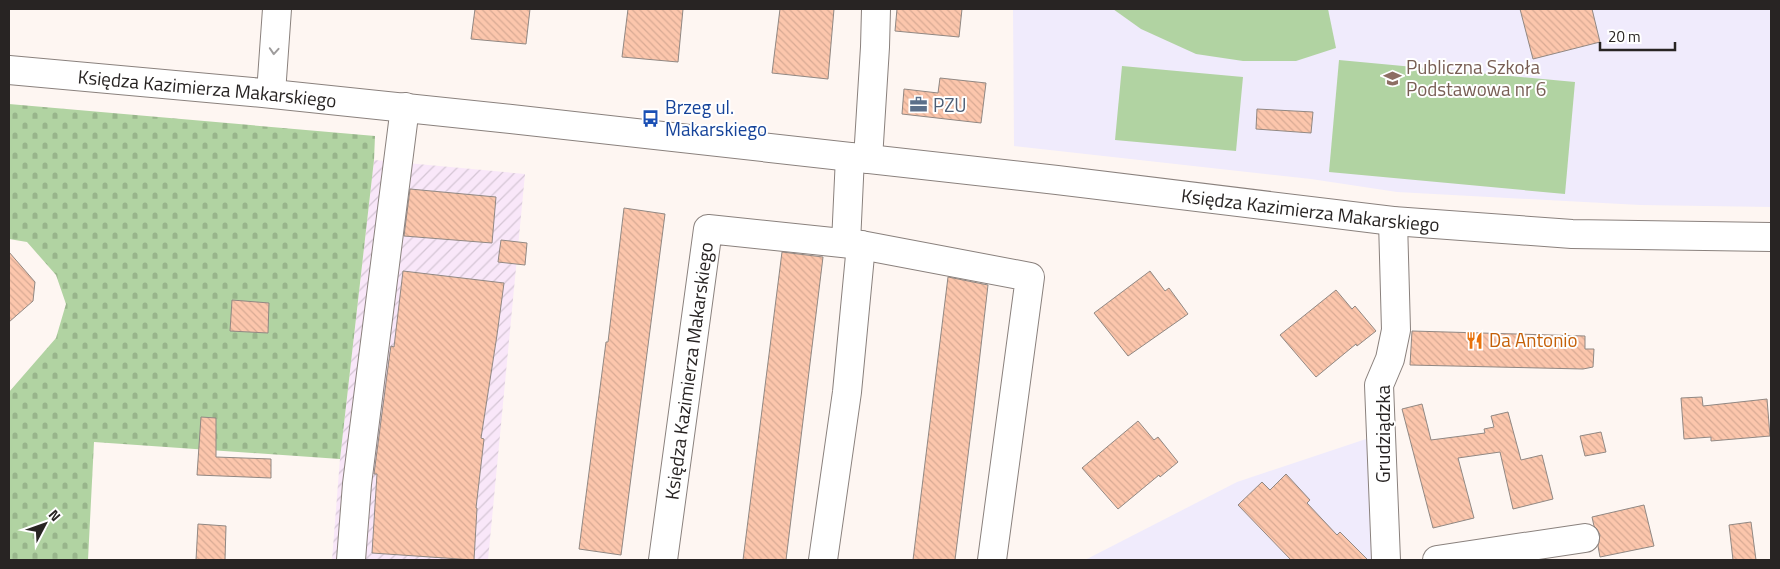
<svg xmlns="http://www.w3.org/2000/svg" width="1780" height="569" font-family="'Titillium Web',sans-serif">
	<defs>
		<pattern id="industrial-furrows" width="10" height="10" patternUnits="userSpaceOnUse" patternTransform="scale(1.25)"><rect width="10" height="10" fill="#f9e7f9"/><path d="M-1 1l2-2M0 10L10 0M9 11l2-2" fill="none" stroke="#d5c6d5"/></pattern>
		<pattern id="cemetery-stones" width="16" height="16" patternUnits="userSpaceOnUse" patternTransform="scale(1.25)"><rect width="16" height="16" fill="#b1d3a2"/><path d="M2 7V4a2 2 0 0 1 4 0v3zM10 15v-3a2 2 0 0 1 4 0v3z" fill="#98b58b"/></pattern>
		<pattern id="building-back-hatch" width="6" height="6" patternUnits="userSpaceOnUse" patternTransform="scale(1.25)"><rect width="6" height="6" fill="#fcc6ac"/><path d="M-1 5l2 2M0 0l6 6M5-1l2 2" fill="none" stroke="#d8aa94"/></pattern>
	</defs>
	<rect width="100%" height="100%" fill="#fef6f2"/>
	<!-- industrial -->
	<path fill="url(#industrial-furrows)" d="M374 160 525 174 488 560H332L340 459Z"/>
	<!-- education -->
	<g fill="#f0ebfc">
		<path d="M1013 9H1771V207L1640 205 1397 192 1311 179 1014 146Z"/>
		<path d="M1366 439 1376 501 1375 560H1085L1237 482Z"/>
	</g>
	<!-- cemetery -->
	<path fill="url(#cemetery-stones)" d="M9 104 375 136 374 160 340 459 94 442 88 560H9V392L56 338 66 304 56 275 27 242 9 239Z"/>
	<!-- pitch -->
	<g fill="#b1d3a2">
		<path d="M1113 9H1328L1336 48 1296 61H1243L1196 54 1141 29Z"/>
		<path d="M1339 60 1575 82 1565 194 1329 172Z"/>
		<path d="M1122 66 1243 77 1236 151 1115 140Z"/>
	</g>
	<!-- building -->
	<g fill="url(#building-back-hatch)" stroke="#918883">
		<path d="M475 9H530L526 44 471 39Z"/>
		<path d="M628 9H683L678 62 622 57Z"/>
		<path d="M780 9H834L828 79 772 73Z"/>
		<path d="M897 9H962L959 37 895 31Z"/>
		<path d="M1520 9H1592L1600 42 1533 59Z"/>
		<path d="M940 78 986 83 981 123 902 114 904 89 938 93Z"/>
		<path d="M1257 109 1313 112 1311 133 1256 129Z"/>
		<path d="M410 189 496 197 492 243 404 236Z"/>
		<path d="M624 208 665 214 621 555 579 549 606 342H608Z"/>
		<path d="M501 240 527 243 525 265 498 262Z"/>
		<path d="M9 252 35 282 33 301 9 322Z"/>
		<path d="M782 252 823 257 786 560H743Z"/>
		<path d="M403 271 504 283 497 335 481 438 484 439 476 508H477L474 560 372 553 377 474H374L390 352 391 346 394 347Z"/>
		<path d="M1150 271 1165 291 1169 288 1188 314 1128 356 1094 313Z"/>
		<path d="M948 277 988 285 974 407 955 560H913Z"/>
		<path d="M1336 290 1352 309 1355 306 1376 331 1357 346 1356 344 1316 377 1280 335Z"/>
		<path d="M232 300 269 303 268 333 230 331Z"/>
		<path d="M1412 331 1585 336V349H1594L1593 367 1583 369 1410 365Z"/>
		<path d="M1702 397 1703 406 1767 399 1770 436 1711 441V437L1684 439 1681 398Z"/>
		<path d="M1422 404 1431 440 1485 433 1484 429 1494 427 1491 416 1508 412 1521 460 1542 455 1553 499 1513 509 1500 452 1458 458 1474 518 1433 528 1402 409Z"/>
		<path d="M201 417 216 418V457L271 459V478L197 475Z"/>
		<path d="M1138 421 1154 440 1158 437 1178 462 1160 477 1159 475 1118 509 1082 468Z"/>
		<path d="M1601 432 1606 452 1585 456 1580 436Z"/>
		<path d="M1286 474 1310 500 1307 503 1337 535 1340 532 1368 560H1291L1238 505 1262 482 1270 490Z"/>
		<path d="M1644 505 1654 546 1600 557 1598 546 1600 535 1597 529 1594 526 1592 517Z"/>
		<path d="M1751 522 1756 560H1733L1729 525Z"/>
		<path d="M198 524 226 526 225 560H196Z"/>
	</g>
	<g fill="none" stroke-linecap="round" stroke-linejoin="round">
		<defs>
			<g id="minor">
				<path id="s1" d="M9 70 263 93 511 119 1057 180 1393 221 1572 234 1771 237"/>
				<path d="M271 93 277 9"/>
				<path d="M868 159 875 47 876 9"/>
				<path d="M846 243 850 157"/>
				<path d="M351 560 357 484 405 107"/>
				<path id="s2" d="M663 560 708 229 861 245 1030 277 992 560"/>
				<path d="M823 560 847 392 861 245"/>
				<path d="M1386 560 1379 385 1390 359 1396 330 1393 221"/>
				<path d="M1437 560 1585 538"/>
			</g>
		</defs>
		<!-- minor casing -->
		<use href="#minor" stroke="#8a817d" stroke-width="30"/>
		<!-- minor -->
		<use href="#minor" stroke="#fff" stroke-width="28"/>
	</g>
	<!-- one-way arrows -->
	<defs><path id="oneway-chevron" d="M-2-3.5L2.5 0L-2 3.5" fill="none" stroke-width="1.6" stroke-linecap="round" stroke-linejoin="round" transform="scale(1.25)"/></defs>
	<use stroke="#9e9c9c" href="#oneway-chevron" transform="translate(274 51) rotate(94)"/>
	<!-- icons -->
	<defs>
		<symbol id="school-bare" viewBox="-9 -9 18 18"><path d="M0-5L7-2L0 1L-7-2ZM-4 1L0 2.5L4 1V4Q0 6-4 4Z" fill="#8d6e63" stroke="#fff" stroke-width="2.5" paint-order="stroke"/></symbol>
		<symbol id="office-bare" viewBox="-9 -9 18 18"><path d="M-6-3h4V-5.5h4V-3h4V5H-6ZM-1-4.5V-3h2v-1.5ZM-6 0V1H6V0Z" fill="#5c6f8a" stroke="#fff" stroke-width="2.5" paint-order="stroke"/></symbol>
		<symbol id="bus-bare" viewBox="-9 -9 18 18"><path d="M-5-6H5V4H4V6H2V4H-2V6H-4V4H-5ZM-3.5-4V0h7V-4ZM-3.5 1.2v1.5H-2V1.2ZM2 1.2v1.5H3.5V1.2Z" fill="#1a4fb4" stroke="#fff" stroke-width="2.5" paint-order="stroke"/></symbol>
		<symbol id="restaurant-bare" viewBox="-9 -9 18 18"><path d="M-5-6h1v4h1v-4h1v4h1v-4h1v5L-1.5 .5V6h-2V.5L-5-1ZM5-6V6H3V1.5H1.5Q1.5-4 5-6Z" fill="#e8710a" stroke="#fff" stroke-width="2.5" paint-order="stroke"/></symbol>
	</defs>
	<g fill-rule="evenodd">
		<use href="#school-bare" x="1380" y="66" width="25" height="25"/>
		<use href="#office-bare" x="906" y="92" width="25" height="25"/>
		<use href="#bus-bare" x="638" y="106" width="25" height="25"/>
		<use href="#restaurant-bare" x="1462" y="328" width="25" height="25"/>
	</g>
	<g text-anchor="middle" stroke-width="4" stroke-linejoin="round" paint-order="stroke">
		<!-- education labels -->
		<g font-size="19" fill="#785e54" stroke="#fff" text-anchor="start">
			<text x="1406" y="74">Publiczna Szkoła<tspan x="1406" dy="22">Podstawowa nr 6</tspan></text>
		</g>
		<!-- street labels -->
		<g font-size="19" fill="#282423" stroke="#fff">
			<text dy="7" stroke="none"><textPath href="#s1" startOffset="199">Księdza Kazimierza Makarskiego</textPath></text>
			<text dy="7" stroke="none"><textPath href="#s1" startOffset="1309">Księdza Kazimierza Makarskiego</textPath></text>
			<text dy="7" stroke="none"><textPath href="#s2" startOffset="191">Księdza Kazimierza Makarskiego</textPath></text>
			<text transform="translate(1383 434) rotate(-90)" y="7">Grudziądzka</text>
		</g>
		<!-- service labels -->
		<g font-size="19" fill="#4e5e75" stroke="#fff" text-anchor="start">
			<text x="933" y="112">PZU</text>
		</g>
		<!-- transit labels -->
		<g font-size="19" fill="#164399" stroke="#fff" text-anchor="start">
			<text x="665" y="114">Brzeg ul.<tspan x="665" dy="22">Makarskiego</tspan></text>
		</g>
		<!-- food labels -->
		<g font-size="19" fill="#c56008" stroke="#fff" text-anchor="start">
			<text x="1489" y="347">Da Antonio</text>
		</g>
	</g>
	<!-- border -->
	<rect width="1780" height="569" fill="none" stroke="#282423" stroke-width="20"/>
	<!-- north arrow -->
	<g transform="translate(45 524) rotate(49)" stroke="#ffffff" stroke-width="4" paint-order="stroke">
	<path d="M0-4L9 19L0 12L-9 19Z" fill="#282423"/>
	<text y="-8" font-size="14" font-weight="bold" text-anchor="middle" fill="#282423">N</text>
	</g>
	<!-- scale -->
	<path d="M1600 42v8h75v-8" fill="none" stroke="#282423" stroke-width="2.5"/>
	<text x="1608" y="42" font-size="15" fill="#282423" stroke="#ffffff" stroke-width="4" paint-order="stroke">20 m</text>
</svg>
